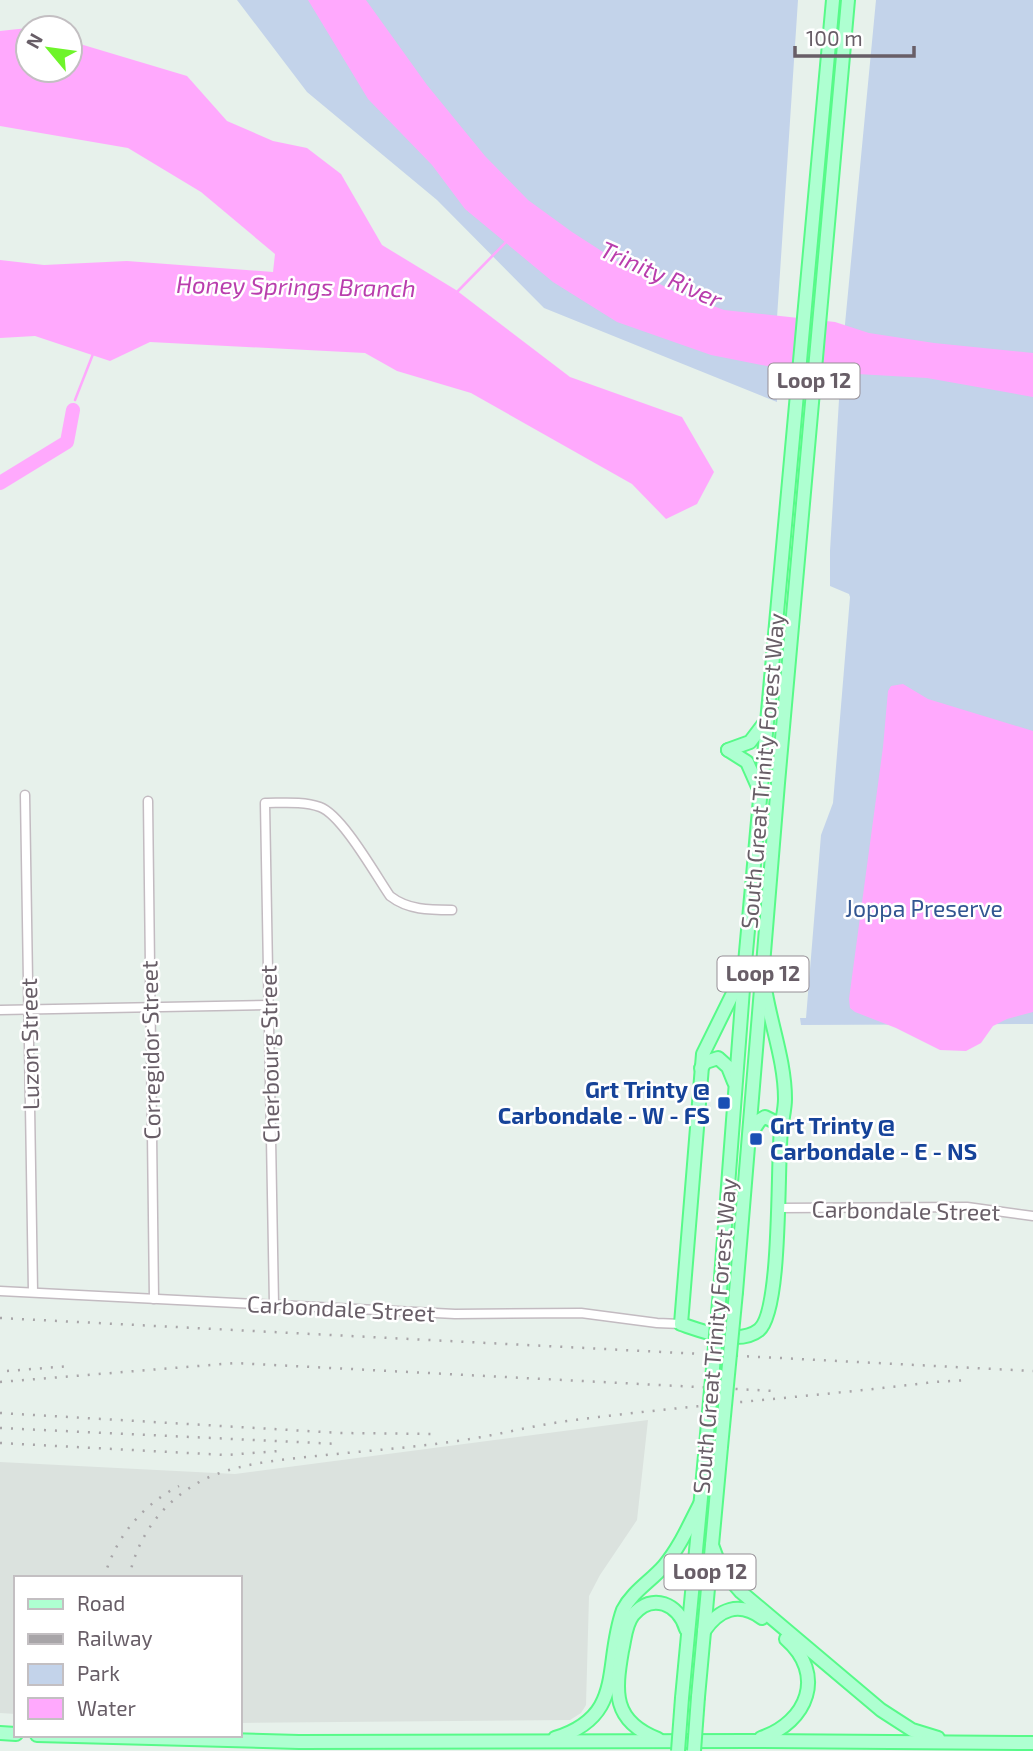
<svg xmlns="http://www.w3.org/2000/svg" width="1033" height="1751" font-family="'Exo 2',sans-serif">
	<rect width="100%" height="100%" fill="#e7f1eb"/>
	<!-- industrial -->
	<path fill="#dbe2de" d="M648 1420 637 1520 600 1575 589 1596 586 1705 581 1713 570 1720 240 1723V1578H16V1714L0 1713V1462L235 1474Z"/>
	<!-- green -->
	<g fill="#c3d3ea">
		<path d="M237 0H798L777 318V402L544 308 437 200 307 92Z"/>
		<path d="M876 0H1033V1024L801 1025 800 1018H806L821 835 833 803 850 597 849 594 830 586V551L841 366Z"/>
	</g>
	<!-- water -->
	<g fill="#ffa9fd">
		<path d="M308 0H366L427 85 485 156 528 200 572 232 631 270 676 292 724 310 835 322 869 333 934 343 1033 353V397L927 378 787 370 711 355 617 322 553 282 465 209 432 165 368 99Z"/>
		<path d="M28 28V70H70V41L187 76 227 121 273 141 307 148 341 174 382 245 456 290 570 377 682 417 714 472 697 504 666 519 632 484 471 393 397 371 365 353 150 342 110 361 35 336 0 338V260L44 265 127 261 273 272 275 254 201 192 128 148 0 126V31Z"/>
		<path d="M903 684 928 699 1033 731V1012L1007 1019 993 1026 981 1043 966 1051 940 1050 896 1028 855 1012 850 1008 849 999 883 747 888 691 891 686Z"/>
	</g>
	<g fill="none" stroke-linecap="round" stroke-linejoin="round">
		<!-- stream -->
		<g stroke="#ffa9fd" stroke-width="2.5">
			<path d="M456 293 508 240"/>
			<path d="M75 400 93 354"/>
		</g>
		<!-- river -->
		<path stroke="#ffa9fd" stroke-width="14" d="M0 483 67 442 73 410"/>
		<defs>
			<g id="street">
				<path d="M25 795 33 1292"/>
				<path d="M148 801 154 1299"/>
				<path d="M0 1010 270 1005"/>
				<path d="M778 1208 967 1207 1033 1216"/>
				<path d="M0 1291 455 1314 581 1313 657 1323 681 1324"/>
				<path d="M274 1305 265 803C283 803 303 801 320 807 342 815 375 874 390 896 408 910 429 910 452 910"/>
			</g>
			<g id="primary">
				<path d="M728 750 747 762 759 789"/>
				<path d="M728 750 750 742 766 721"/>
				<path d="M741 977 703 1054 681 1324C702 1331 739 1346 759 1330 782 1311 777 1166 781 1130 782 1120 785 1109 785 1099 785 1063 772 1028 766 994"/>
				<path d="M701 1068 706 1062 718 1058 728 1067 734 1082"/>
				<path d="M752 1132 760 1120 765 1117 777 1123 781 1130"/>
				<path d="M720 1291 745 963 833 0"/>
				<path d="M736 1292 778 783 848 0"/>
				<path d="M712 1545 721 1569 741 1592 881 1710 912 1730 938 1738"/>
				<path d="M704 1631C719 1609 739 1601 762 1618"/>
				<path d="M698 1697 721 1447"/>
				<path d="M682 1698 706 1445"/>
				<path d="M0 1733 16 1734"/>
				<path d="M37 1735 299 1742 751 1741 1033 1743"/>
				<path d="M555 1738C626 1716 603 1666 623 1610 632 1592 651 1581 664 1566 680 1547 689 1525 700 1504"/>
				<path d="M761 1738C808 1722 826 1674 786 1639"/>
				<path d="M658 1739C612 1721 615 1692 622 1651 625 1639 625 1625 633 1615 652 1592 679 1604 686 1629"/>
			</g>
		</defs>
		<!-- street casing -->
		<use href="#street" stroke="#c3bbc1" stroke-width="11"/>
		<!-- primary casing -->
		<use href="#primary" stroke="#57fa89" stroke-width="16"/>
		<!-- street -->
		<use href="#street" stroke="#fff" stroke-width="8"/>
		<!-- primary -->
		<use href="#primary" stroke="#aeffd1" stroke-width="12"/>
		<!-- rail -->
		<g stroke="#a8a5a8" stroke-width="2.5" stroke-dasharray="2 9" stroke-linecap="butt">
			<path d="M0 1318 1033 1371"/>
			<path d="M7 1371 70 1366"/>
			<path d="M0 1382 235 1363 775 1391"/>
			<path d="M0 1413 341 1433 435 1434"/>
			<path d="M0 1428 339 1444"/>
			<path d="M0 1443 226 1455 279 1451"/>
			<path d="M104 1578C115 1538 142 1505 179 1486"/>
			<path d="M129 1578C138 1533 166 1498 207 1478 241 1463 280 1460 316 1456 363 1451 410 1448 457 1441 494 1436 530 1426 567 1421 689 1405 812 1397 934 1382L970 1380"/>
		</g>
		<defs>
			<g id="primary-bridge">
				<path d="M706 1445 720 1291"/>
				<path d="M721 1447 736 1292"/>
				<path d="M678 1751 682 1698"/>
				<path d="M694 1751 698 1697"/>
			</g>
		</defs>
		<!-- primary-bridge casing -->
		<use href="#primary-bridge" stroke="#57fa89" stroke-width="16" stroke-linecap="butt"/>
		<!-- primary-bridge -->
		<use href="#primary-bridge" stroke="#aeffd1" stroke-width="12"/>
	</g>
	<!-- markers -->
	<g fill="#1a4fb4" stroke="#fff" stroke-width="2.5">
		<rect x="717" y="1096" width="14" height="14" rx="3.5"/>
		<rect x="749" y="1132" width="14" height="14" rx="3.5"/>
	</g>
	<g text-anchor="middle" stroke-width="5" stroke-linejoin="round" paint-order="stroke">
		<!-- shield labels -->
		<g fill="#fff" stroke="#958e95" stroke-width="2">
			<rect x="768.5" y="363.5" width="91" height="35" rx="5"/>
			<rect x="717.5" y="956.5" width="91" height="35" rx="5"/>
			<rect x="664.5" y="1554.5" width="91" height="35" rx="5"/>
		</g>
		<g font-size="21" font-weight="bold" fill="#685e67">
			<text x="814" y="388">Loop 12</text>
			<text x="763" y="981">Loop 12</text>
			<text x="710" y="1579">Loop 12</text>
		</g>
		<!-- street labels -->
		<g font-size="23" fill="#685e67" stroke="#fff">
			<text transform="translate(763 771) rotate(-85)" y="8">South Great Trinity Forest Way</text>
			<text transform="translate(30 1044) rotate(-91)" y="8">Luzon Street</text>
			<text transform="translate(151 1050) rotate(-91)" y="8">Corregidor Street</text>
			<text transform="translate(270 1054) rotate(-91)" y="8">Cherbourg Street</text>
			<text transform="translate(906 1211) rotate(1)" y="8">Carbondale Street</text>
			<text transform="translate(341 1309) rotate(3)" y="8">Carbondale Street</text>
			<text transform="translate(715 1336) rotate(-85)" y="8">South Great Trinity Forest Way</text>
		</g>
		<!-- park labels -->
		<g font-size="23" fill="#335692" stroke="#fff">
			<text x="924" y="917">Joppa Preserve</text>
		</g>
		<!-- transit labels -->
		<g font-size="23" font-weight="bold" fill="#164399" stroke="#fff" text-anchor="end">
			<text x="710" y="1098">Grt Trinty @<tspan x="710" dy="26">Carbondale - W - FS</tspan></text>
			<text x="770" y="1134" text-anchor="start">Grt Trinty @<tspan x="770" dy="26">Carbondale - E - NS</tspan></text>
		</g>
		<!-- water labels -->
		<g font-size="24" font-style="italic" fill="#b93ead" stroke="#fff">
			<text transform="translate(661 275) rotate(24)" y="8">Trinity River</text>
			<text transform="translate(296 287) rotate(1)" y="8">Honey Springs Branch</text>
		</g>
	</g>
	<!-- legend -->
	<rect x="14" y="1576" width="228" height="161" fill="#ffffff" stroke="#c3bfc2" stroke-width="2"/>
	<rect x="28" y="1599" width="35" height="10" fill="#aeffd1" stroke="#c3bfc2" stroke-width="2"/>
	<text x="77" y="1611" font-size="21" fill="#685e67">Road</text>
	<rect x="28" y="1634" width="35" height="10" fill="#a8a5a8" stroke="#c3bfc2" stroke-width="2"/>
	<text x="77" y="1646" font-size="21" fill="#685e67">Railway</text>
	<rect x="28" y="1664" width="35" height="21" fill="#c3d3ea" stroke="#c3bfc2" stroke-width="2"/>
	<text x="77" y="1681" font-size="21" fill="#685e67">Park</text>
	<rect x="28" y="1698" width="35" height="21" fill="#ffa9fd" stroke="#c3bfc2" stroke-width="2"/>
	<text x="77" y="1716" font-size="21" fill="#685e67">Water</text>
	<!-- north arrow -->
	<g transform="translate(49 49) rotate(299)"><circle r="33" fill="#ffffff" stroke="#c3bfc2" stroke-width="2"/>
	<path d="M0-5L12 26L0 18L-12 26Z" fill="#6ef42a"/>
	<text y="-10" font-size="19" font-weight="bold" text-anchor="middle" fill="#685e67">N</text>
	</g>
	<!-- scale -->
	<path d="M795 46v10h119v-10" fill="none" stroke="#685e67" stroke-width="3.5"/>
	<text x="806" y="46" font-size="21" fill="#685e67" stroke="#ffffff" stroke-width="5" paint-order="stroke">100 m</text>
</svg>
